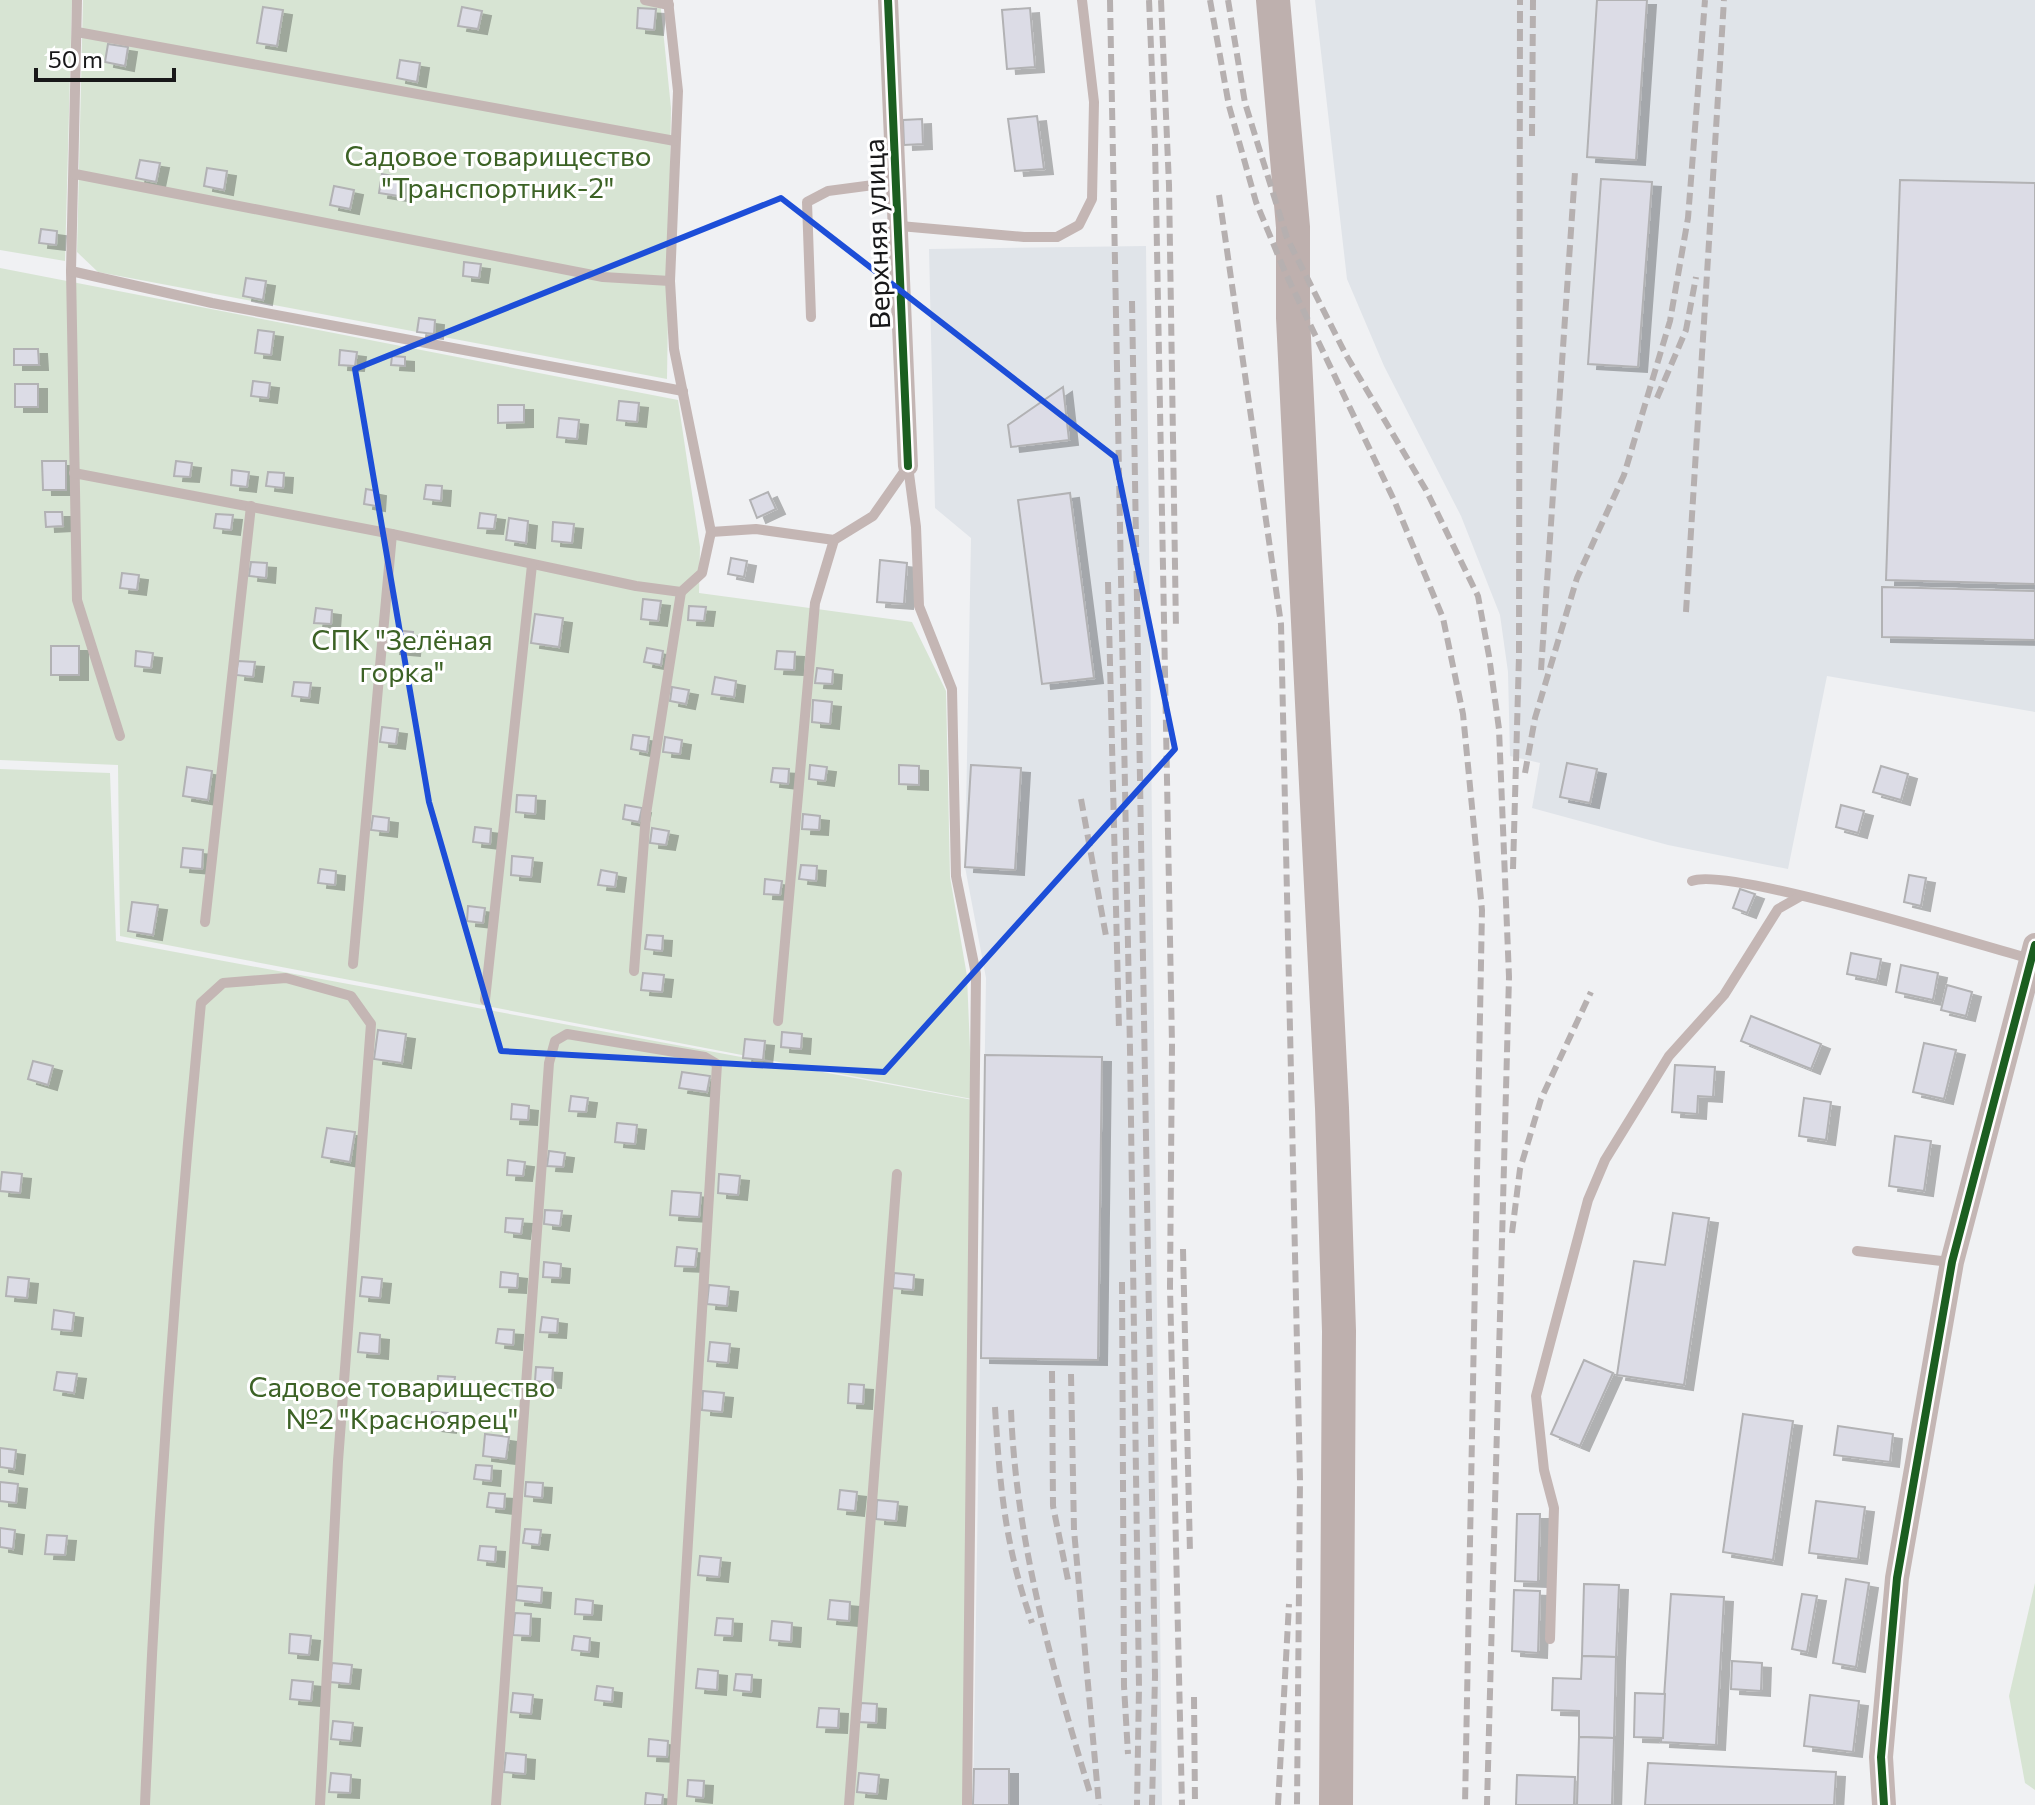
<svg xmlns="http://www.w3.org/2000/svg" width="2035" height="1805" font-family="Commissioner,sans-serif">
	<defs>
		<filter id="shadow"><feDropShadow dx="9" dy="5" stdDeviation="0" flood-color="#0004"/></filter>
	</defs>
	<rect width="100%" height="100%" fill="#f0f1f3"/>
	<!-- built -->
	<g fill="#e0e4e9">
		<path d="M1315 0H2035V712L1827 676 1788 869 1668 845 1532 808 1540 763 1510 756 1508 672 1500 615 1461 516 1384 366 1347 279Z"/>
		<path d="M1146 246 1162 1805H973L986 978 965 867 971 538 935 508 929 249Z"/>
	</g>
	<!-- green -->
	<g fill="#d7e4d3">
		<path d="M0 0H72L65 261 0 250Z"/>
		<path d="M83 0H660L671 108 667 379 98 272 77 252Z"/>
		<path d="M0 268 678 400 700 547 699 593 912 622 946 691 950 877 967 976 972 1099 120 936 118 765 0 760Z"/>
		<path d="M0 769 110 773 116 941 973 1100 963 1805H0Z"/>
		<path d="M2035 1583V1790L2025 1783 2009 1696Z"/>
	</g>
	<!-- building -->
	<g fill="#dcdce6" stroke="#b2b2b4" stroke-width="2" filter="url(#shadow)">
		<path d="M1597 0H1647L1636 160 1587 157Z"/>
		<path d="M263 7 283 10 277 46 257 43Z"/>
		<path d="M462 7 482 11 478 29 458 26Z"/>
		<path d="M638 8 656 9 654 30 637 28Z"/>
		<path d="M1030 8 1035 67 1007 69 1002 10Z"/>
		<path d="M108 44 128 47 125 66 105 62Z"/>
		<path d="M400 60 420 63 417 82 397 78Z"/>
		<path d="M1037 116 1044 169 1015 171 1008 119Z"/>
		<path d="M922 119 923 144 904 145 903 120Z"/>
		<path d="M140 160 160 163 156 182 136 178Z"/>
		<path d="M207 168 227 171 224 190 204 186Z"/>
		<path d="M382 174 402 178 399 196 379 193Z"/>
		<path d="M1601 179 1652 182 1638 367 1588 364Z"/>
		<path d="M1900 180 2035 183V584L1886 580Z"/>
		<path d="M334 186 354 190 350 209 330 205Z"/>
		<path d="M41 229 57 231 56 245 39 243Z"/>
		<path d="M464 262 481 264 479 278 463 276Z"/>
		<path d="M246 278 266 281 263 300 243 296Z"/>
		<path d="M419 318 435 320 434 334 417 332Z"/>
		<path d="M258 330 274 332 271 355 255 353Z"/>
		<path d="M14 349H38L39 365H14Z"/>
		<path d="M340 350 357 352 355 366 339 365Z"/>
		<path d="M392 356 405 357V366L391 365Z"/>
		<path d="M253 381 270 383 268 398 251 396Z"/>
		<rect x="15" y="384" width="23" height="23"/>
		<path d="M1063 387 1069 440 1011 447 1008 425Z"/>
		<path d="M619 401 639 403 637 422 617 420Z"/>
		<path d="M498 405H524V422L498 423Z"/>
		<path d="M559 418 579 420 577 439 557 437Z"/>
		<path d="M42 461H66V490H43Z"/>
		<path d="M176 461 192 463 190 477 174 476Z"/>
		<path d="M232 470 249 472 247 487 231 485Z"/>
		<path d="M268 472 284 473 283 488 266 486Z"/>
		<path d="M426 485 442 486 441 501 424 499Z"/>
		<path d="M366 489 377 491 376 506 364 504Z"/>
		<path d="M768 492 776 509 757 518 750 500Z"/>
		<path d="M1070 493 1094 678 1042 684 1018 500Z"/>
		<path d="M45 512H62L63 526 46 527Z"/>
		<path d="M480 513 496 515 494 529 478 528Z"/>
		<path d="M216 514 233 515 231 530 214 528Z"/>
		<path d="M509 518 528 521 526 543 506 540Z"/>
		<path d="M553 522 574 524 572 543 552 541Z"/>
		<path d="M731 558 747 561 744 577 728 574Z"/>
		<path d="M880 560 907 563 904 604 877 602Z"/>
		<path d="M251 562 267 563 266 578 249 576Z"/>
		<path d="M122 573 139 575 137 590 120 588Z"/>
		<path d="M1882 587 2035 591V640L1882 637Z"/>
		<path d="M643 599 661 601 658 621 641 619Z"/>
		<path d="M689 606 706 607 704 621 688 620Z"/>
		<path d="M316 608 332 610 331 624 314 623Z"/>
		<path d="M535 614 563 618 559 647 531 643Z"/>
		<path d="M393 630 413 632 411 651 391 649Z"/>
		<rect x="51" y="646" width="28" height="29"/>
		<path d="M647 648 663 651 661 665 644 662Z"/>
		<path d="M136 651 153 653 151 668 135 666Z"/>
		<path d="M777 651 795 652 794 670 775 669Z"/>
		<path d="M238 661 255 662 253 677 236 675Z"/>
		<path d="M817 668 833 670 832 684 815 683Z"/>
		<path d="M715 677 736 681 734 697 712 694Z"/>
		<path d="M294 682 311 683 309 698 292 696Z"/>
		<path d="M672 687 689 690 686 704 670 701Z"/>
		<path d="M813 700 832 702 830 724 812 722Z"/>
		<path d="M382 727 398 729 396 744 380 742Z"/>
		<path d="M633 735 649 737 647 752 631 749Z"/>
		<path d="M665 737 682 740 680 754 663 752Z"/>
		<path d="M1567 763 1597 769 1590 803 1560 797Z"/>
		<path d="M810 765 827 767 825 781 809 779Z"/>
		<path d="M899 765 919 766V785L899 784Z"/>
		<path d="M971 765 1021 768 1015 870 965 867Z"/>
		<path d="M1881 766 1908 774 1901 800 1873 792Z"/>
		<path d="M187 767 212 771 208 800 183 796Z"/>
		<path d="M773 768 789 769 788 784 771 782Z"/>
		<path d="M517 795 536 796 535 814 516 812Z"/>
		<path d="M625 805 642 808 639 822 623 819Z"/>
		<path d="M1841 805 1864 811 1858 833 1836 827Z"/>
		<path d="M803 814 820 816 819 830 802 829Z"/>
		<path d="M373 816 389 818 388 832 371 830Z"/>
		<path d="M475 827 491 829 490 844 473 842Z"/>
		<path d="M652 828 669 831 666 845 650 843Z"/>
		<path d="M183 848 203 850 202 869 181 867Z"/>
		<path d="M512 856 533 858 531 877 511 875Z"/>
		<path d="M801 865 817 866 816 881 799 879Z"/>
		<path d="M320 869 336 871 335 885 318 883Z"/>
		<path d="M601 870 617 873 615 887 598 885Z"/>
		<path d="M1909 875 1926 878 1921 906 1904 902Z"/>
		<path d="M765 879 782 881 780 895 764 894Z"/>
		<path d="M1740 889 1755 894 1747 913 1733 908Z"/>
		<path d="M132 902 158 905 153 935 128 931Z"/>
		<path d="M468 906 485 908 483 923 467 921Z"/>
		<path d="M647 935 663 936 662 951 645 949Z"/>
		<path d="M1851 953 1881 959 1877 980 1847 974Z"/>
		<path d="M1901 965 1938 973 1933 1000 1896 992Z"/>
		<path d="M643 973 664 975 662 992 641 990Z"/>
		<path d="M1947 985 1972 992 1966 1016 1941 1010Z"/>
		<path d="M1751 1016 1821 1044 1811 1069 1741 1041Z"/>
		<path d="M378 1030 406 1034 402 1063 374 1059Z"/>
		<path d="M782 1032 802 1034 801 1049 781 1047Z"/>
		<path d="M745 1039 765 1041 763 1060 743 1058Z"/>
		<path d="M1924 1043 1956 1050 1944 1099 1913 1092Z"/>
		<path d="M985 1055 1102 1057 1098 1360 981 1358Z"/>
		<path d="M33 1061 53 1066 48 1085 28 1079Z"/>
		<path d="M1675 1065 1715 1067 1713 1097 1698 1096 1697 1114 1672 1112Z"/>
		<path d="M682 1072 710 1076 707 1092 679 1088Z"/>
		<path d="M571 1096 588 1098 586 1112 569 1111Z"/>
		<path d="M1804 1098 1831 1102 1826 1140 1799 1136Z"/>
		<path d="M512 1104 529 1106 528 1120 511 1119Z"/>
		<path d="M617 1123 637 1125 635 1144 615 1142Z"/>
		<path d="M327 1128 355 1132 350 1162 322 1157Z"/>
		<path d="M1895 1136 1931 1141 1924 1191 1889 1186Z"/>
		<path d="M549 1151 565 1153 563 1167 547 1166Z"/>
		<path d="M508 1160 525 1162 523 1176 507 1175Z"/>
		<path d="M2 1172 22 1174 20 1193 0 1191Z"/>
		<path d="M719 1174 740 1176 738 1195 718 1193Z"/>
		<path d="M672 1191 701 1193 699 1217 670 1215Z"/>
		<path d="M545 1210 562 1211 560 1226 544 1224Z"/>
		<path d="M1673 1213 1709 1218 1684 1385 1617 1375 1634 1261 1665 1265Z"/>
		<path d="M506 1218 523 1219 521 1234 505 1232Z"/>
		<path d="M677 1247 697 1249 695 1267 675 1266Z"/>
		<path d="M544 1262 561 1264 560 1278 543 1277Z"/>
		<path d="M501 1272 518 1274 517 1288 500 1287Z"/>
		<path d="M894 1273 914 1275 913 1290 893 1288Z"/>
		<path d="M8 1277 29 1279 27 1298 6 1296Z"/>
		<path d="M362 1277 382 1279 380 1298 360 1296Z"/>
		<path d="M709 1285 729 1287 727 1306 707 1304Z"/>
		<path d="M54 1310 74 1313 72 1331 52 1329Z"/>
		<path d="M542 1317 558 1319 557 1333 540 1332Z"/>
		<path d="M498 1329 514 1330 513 1345 496 1343Z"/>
		<path d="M360 1333 380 1335 379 1354 358 1352Z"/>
		<path d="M710 1342 730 1344 728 1363 708 1361Z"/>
		<path d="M1584 1360 1613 1373 1580 1446 1551 1434Z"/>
		<path d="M536 1367 553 1368 552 1383 535 1381Z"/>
		<path d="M57 1372 77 1374 74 1393 54 1390Z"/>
		<path d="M438 1376 455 1377 453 1392 437 1390Z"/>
		<path d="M849 1384 864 1385 863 1404 848 1403Z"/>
		<path d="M703 1391 724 1393 722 1412 702 1410Z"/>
		<path d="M432 1412 448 1413 447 1428 431 1426Z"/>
		<path d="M1743 1414 1793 1421 1773 1560 1723 1552Z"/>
		<path d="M1838 1426 1893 1434 1890 1462 1834 1455Z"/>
		<path d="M485 1434 509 1437 506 1459 483 1456Z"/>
		<path d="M0 1448 16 1450 14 1469 0 1467Z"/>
		<path d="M476 1465 492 1466 491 1481 474 1479Z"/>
		<path d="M0 1482 18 1484 16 1503 0 1501Z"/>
		<path d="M526 1482 543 1483 542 1498 525 1496Z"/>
		<path d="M840 1490 857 1492 855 1511 838 1509Z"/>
		<path d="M489 1493 505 1494 504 1509 487 1507Z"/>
		<path d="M877 1500 898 1502 896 1521 876 1519Z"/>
		<path d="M1816 1501 1865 1507 1858 1559 1809 1553Z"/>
		<path d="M1517 1514H1540L1538 1582 1515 1581Z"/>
		<path d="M0 1528 15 1530 13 1549 0 1547Z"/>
		<path d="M525 1529 541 1530 539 1545 523 1543Z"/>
		<path d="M47 1535 67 1536 65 1555 45 1554Z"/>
		<path d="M480 1546 496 1547 495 1562 478 1560Z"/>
		<path d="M700 1556 721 1558 719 1577 698 1575Z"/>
		<path d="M1846 1579 1869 1583 1856 1667 1833 1663Z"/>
		<path d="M1584 1584 1619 1585 1616 1657 1582 1656Z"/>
		<path d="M517 1586 542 1588 541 1603 516 1600Z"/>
		<path d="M1514 1590 1540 1591 1538 1653 1512 1651Z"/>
		<path d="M1671 1594 1724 1597 1716 1745 1661 1742Z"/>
		<path d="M1802 1594 1817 1596 1807 1652 1792 1649Z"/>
		<path d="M576 1599 593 1601 592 1615 575 1614Z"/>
		<path d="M830 1600 850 1602 849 1621 828 1619Z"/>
		<path d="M515 1613 531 1614 530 1636 513 1635Z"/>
		<path d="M717 1618 733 1619 732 1636 715 1635Z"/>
		<path d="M772 1621 792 1623 791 1642 770 1640Z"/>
		<path d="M290 1634 311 1636 309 1655 289 1653Z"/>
		<path d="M574 1636 590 1638 589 1652 572 1650Z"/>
		<path d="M1582 1656 1616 1657 1614 1738 1579 1737V1711L1552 1710 1553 1678 1581 1679Z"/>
		<path d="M1732 1661 1762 1663 1761 1691 1731 1689Z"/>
		<path d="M332 1663 352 1665 350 1684 330 1682Z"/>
		<path d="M698 1669 718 1671 717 1690 696 1688Z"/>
		<path d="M736 1674 752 1675 751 1692 734 1690Z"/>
		<path d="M292 1680 313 1682 311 1701 290 1699Z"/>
		<path d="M597 1686 613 1688 612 1702 595 1700Z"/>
		<path d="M513 1693 533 1695 531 1714 511 1712Z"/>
		<path d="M1635 1693 1665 1694 1663 1738 1634 1737Z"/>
		<path d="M1810 1695 1859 1701 1853 1752 1804 1746Z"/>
		<path d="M861 1703 877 1704 876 1723 859 1722Z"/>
		<path d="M819 1708 839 1709 838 1728 817 1727Z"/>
		<path d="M333 1721 353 1723 351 1741 331 1739Z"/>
		<path d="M1579 1737 1614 1738 1612 1805H1577Z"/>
		<path d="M649 1739 668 1741 667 1757 648 1756Z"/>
		<path d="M506 1753 526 1755 525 1774 504 1772Z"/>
		<path d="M1648 1763 1836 1772 1834 1805H1645Z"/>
		<path d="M974 1769H1009V1805H973Z"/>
		<path d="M331 1773 351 1775 350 1793 329 1792Z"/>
		<path d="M859 1773 879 1775 877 1794 857 1792Z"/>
		<path d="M1517 1775 1575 1777 1574 1805H1516Z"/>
		<path d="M688 1780 704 1781 703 1798 687 1796Z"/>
		<path d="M646 1793 663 1795 662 1805H645Z"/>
	</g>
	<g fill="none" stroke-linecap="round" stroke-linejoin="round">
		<!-- service -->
		<g stroke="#c4b6b4" stroke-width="10">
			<path d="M77 0 71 271 77 600 120 736"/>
			<path d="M645 0 669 5"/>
			<path d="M668 0 678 91 670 281 674 349 711 532 756 529 834 540 873 516 908 466"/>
			<path d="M77 32 675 141"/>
			<path d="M75 174 603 277 670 281"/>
			<path d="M900 226 1024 237H1057L1079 225 1092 199 1094 102 1082 0"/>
			<path d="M71 271 212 303 683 391"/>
			<path d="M811 317 807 202 828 191 896 182"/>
			<path d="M908 466 916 527 919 606 952 689 956 876 976 974 967 1805"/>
			<path d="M74 473 392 534 636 586 681 592 702 573 711 532"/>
			<path d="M1692 881C1727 866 1979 945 2031 959"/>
			<path d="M205 922 251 506"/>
			<path d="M353 964 392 534"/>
			<path d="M634 971 646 814 681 592"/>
			<path d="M485 1000 532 565"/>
			<path d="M778 1021 815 603 834 540"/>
			<path d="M1857 1251 1950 1262"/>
			<path d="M1550 1639 1554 1508 1544 1470 1536 1396 1588 1200 1605 1160 1669 1056 1724 995 1778 909 1801 896"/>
			<path d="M145 1805C156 1537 175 1270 201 1003L223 983 286 978 351 996 371 1024 338 1461 320 1805"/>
			<path d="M496 1805 549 1063 555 1041 567 1034 705 1057 717 1064 672 1805"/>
			<path d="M849 1805 897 1174"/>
		</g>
		<!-- minor -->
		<path stroke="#c4b6b4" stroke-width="20" d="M888 0 908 466"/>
		<!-- tertiary -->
		<path stroke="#c4b6b4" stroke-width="24" d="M1884 1805 1881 1757 1897 1578 1952 1262 2035 945"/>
		<!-- trunk -->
		<path stroke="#beb0ae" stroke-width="34" d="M1273 0 1293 227V318L1332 1108 1339 1331 1336 1805"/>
		<!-- rail -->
		<g stroke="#b6b0b0" stroke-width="6" stroke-dasharray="12 6" stroke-linecap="butt">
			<path d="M1110 0 1130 1050 1139 1687 1137 1805"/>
			<path d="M1149 0 1155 143 1172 1045 1170 1287 1182 1805"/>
			<path d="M1161 0 1169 185 1176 629"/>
			<path d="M1210 0 1229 106 1256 202 1285 272 1394 500 1443 618 1463 714 1482 910 1465 1805"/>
			<path d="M1228 0 1245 103 1287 238 1346 355 1426 490 1478 596 1489 656 1499 729 1509 977 1487 1805"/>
			<path d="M1532 136 1533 0"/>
			<path d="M1219 195 1281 624 1300 1480 1297 1805"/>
			<path d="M1132 301 1155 1676 1152 1805"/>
			<path d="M1657 398 1686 330 1696 277"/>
			<path d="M1108 582 1119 1030"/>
			<path d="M1686 612 1724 0"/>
			<path d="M1541 670 1575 172"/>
			<path d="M1525 773 1535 718 1577 578 1624 475 1670 321 1688 218 1705 0"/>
			<path d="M1081 799 1106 936"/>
			<path d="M1513 869 1519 656 1520 0"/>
			<path d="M1512 1233 1520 1169 1541 1099 1591 992"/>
			<path d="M1183 1249 1190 1553"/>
			<path d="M1122 1282 1124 1686 1128 1754"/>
			<path d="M1052 1371 1053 1506 1069 1585"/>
			<path d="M1071 1374 1074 1530 1099 1805"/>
			<path d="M995 1407C1000 1489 1005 1545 1032 1623"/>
			<path d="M1011 1410C1016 1542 1052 1667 1090 1793"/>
			<path d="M1194 1697 1195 1805"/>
			<path d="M1278 1805 1289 1604"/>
		</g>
		<defs>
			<g id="cycleway">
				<path d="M888 0 908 466"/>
				<path d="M1884 1805 1881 1757 1897 1578 1952 1262 2035 945"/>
			</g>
		</defs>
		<!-- cycleway casing -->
		<use href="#cycleway" stroke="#fff" stroke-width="13"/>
		<!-- cycleway -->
		<use href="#cycleway" stroke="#1b5e20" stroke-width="8"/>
	</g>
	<!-- marked area -->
	<path fill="none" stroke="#1d4ed8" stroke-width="6" stroke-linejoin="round" d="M781 198 1115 457 1175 749 884 1072 501 1051 429 802 355 369Z"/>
	<g text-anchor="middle" stroke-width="6" stroke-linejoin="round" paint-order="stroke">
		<!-- park labels -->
		<g font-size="28" fill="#3c6225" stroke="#fff">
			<text x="498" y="166">Садовое товарищество<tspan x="498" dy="32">"Транспортник-2"</tspan></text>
			<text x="402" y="650">СПК "Зелёная<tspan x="402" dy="32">горка"</tspan></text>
			<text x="402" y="1397">Садовое товарищество<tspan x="402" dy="32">№2 "Красноярец"</tspan></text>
		</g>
		<!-- street labels -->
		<g font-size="28" fill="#181819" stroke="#fff">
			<text transform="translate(877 234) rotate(-92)" y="10">Верхняя улица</text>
		</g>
	</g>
	<!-- scale -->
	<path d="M36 68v12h138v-12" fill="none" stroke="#181819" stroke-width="4"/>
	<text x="48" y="68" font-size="24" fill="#181819" stroke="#ffffff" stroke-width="6" paint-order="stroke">50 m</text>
</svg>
